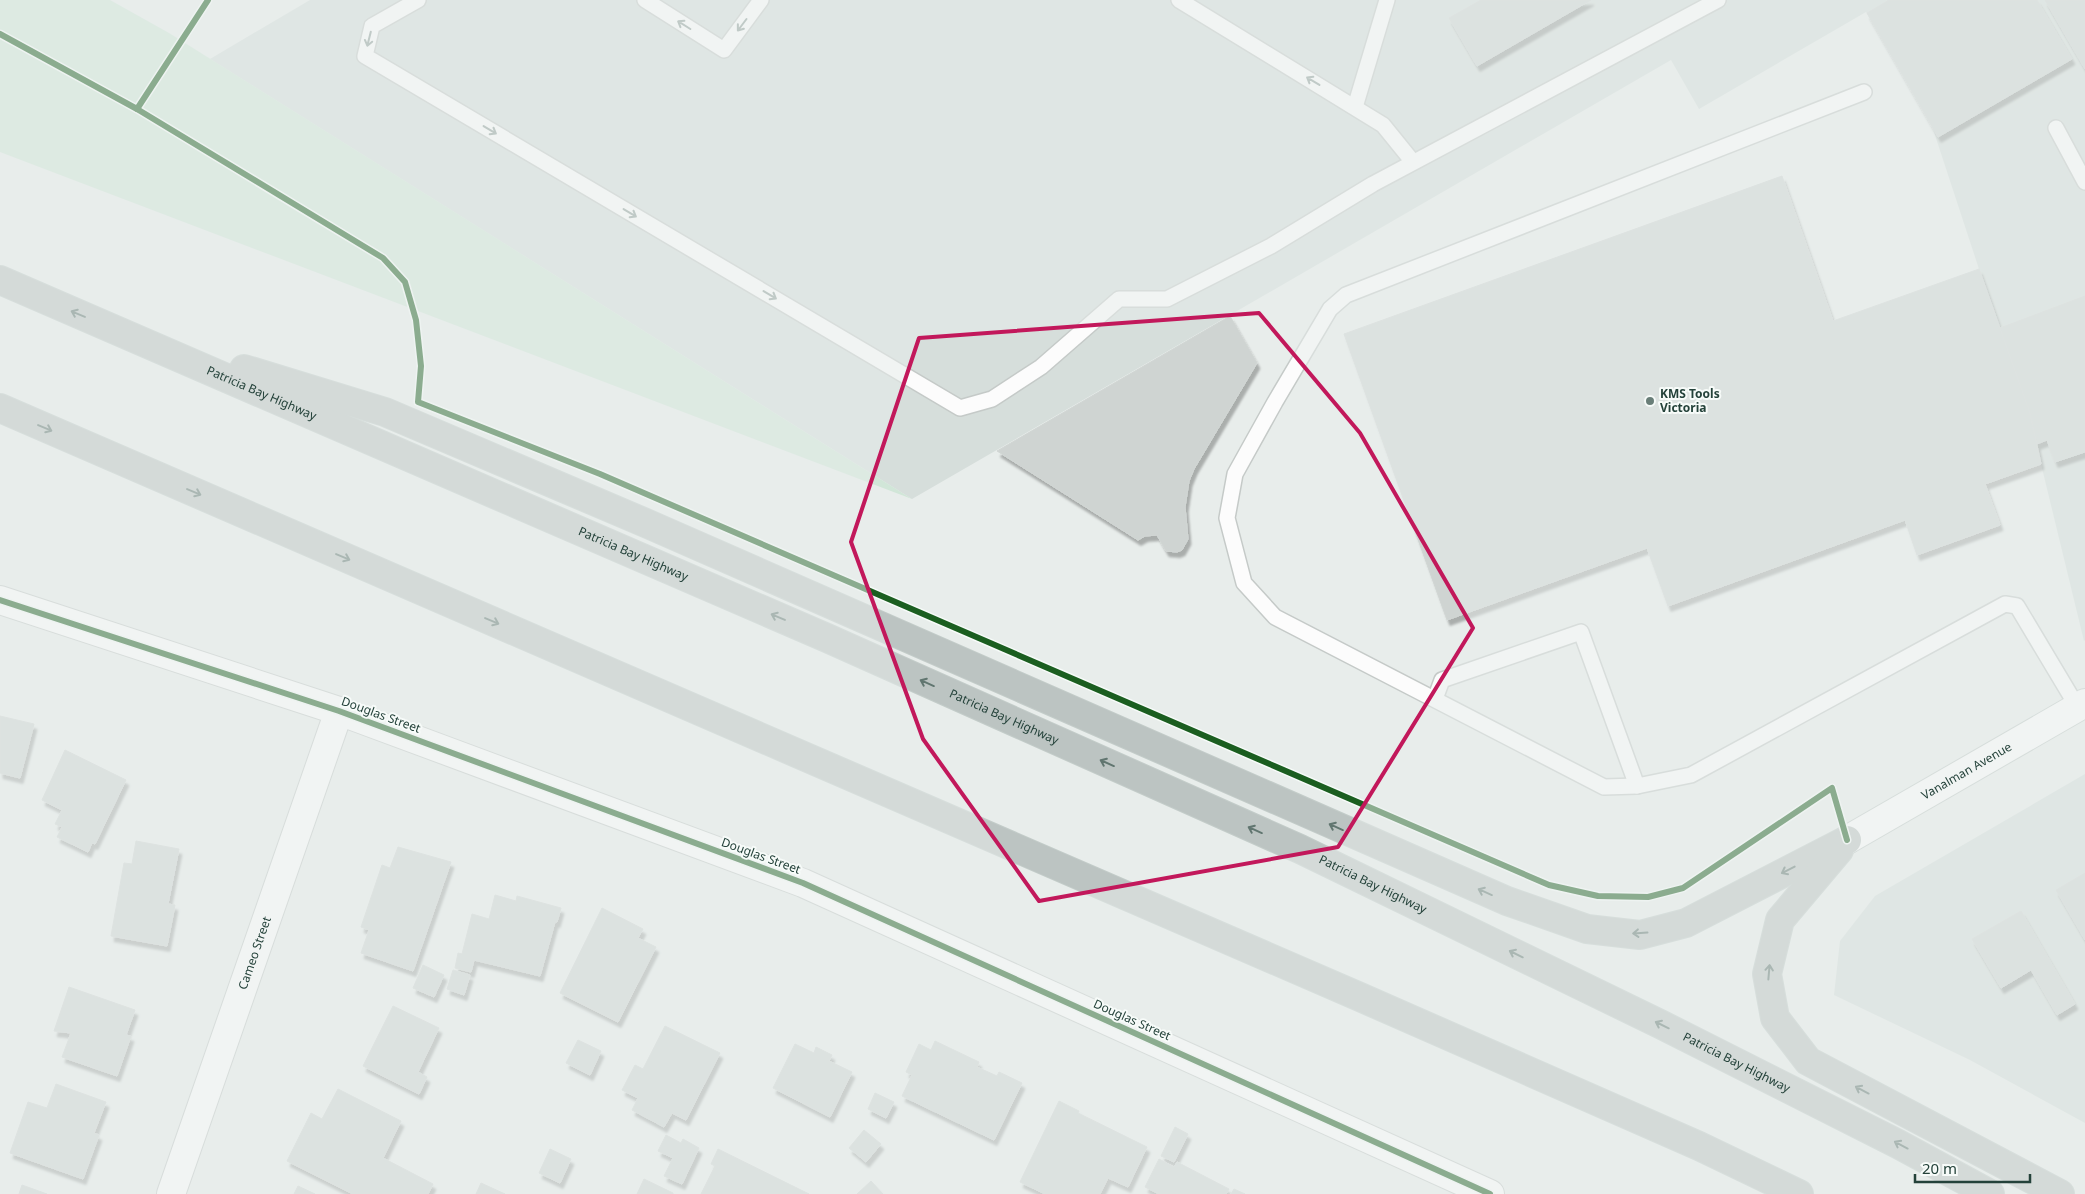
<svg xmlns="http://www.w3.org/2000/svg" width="2085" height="1194" font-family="'Noto Sans',sans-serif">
	<defs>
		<filter id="shadow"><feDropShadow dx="3" dy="5.5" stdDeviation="1" flood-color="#0004"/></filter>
	</defs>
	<rect width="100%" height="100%" fill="#e8edeb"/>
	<!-- built -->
	<g fill="#d6dedb">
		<path d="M310 0H2085V640L2084 641 2041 464 2030 413 1979 269 1932 126 1866 12 1699 109 1671 60 912 499 210 59Z"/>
		<path d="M2085 774V1123L1970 1060 1834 995 1840 941 1875 896Z"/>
	</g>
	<!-- green -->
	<path fill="#d1e6d8" d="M0 0H110L169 33 912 499 0 152Z"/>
	<!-- building -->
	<g fill="#cfd4d2" stroke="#d1d6d4" filter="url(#shadow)">
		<path d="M1481 0H1591L1477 66 1449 18Z"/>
		<path d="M1889 0H2037L2072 59 1938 137 1867 13Z"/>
		<path d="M2045 0H2085V69Z"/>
		<path d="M1782 176 1833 321 1979 269 2030 413 2041 464 1985 484 2000 525 1917 555 1905 520 1668 606 1647 548 1447 620 1344 334Z"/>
		<path d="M2085 296V452L2055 462 2047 440 2037 444 2030 413 2000 328Z"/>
		<path d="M1230 316 1257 363 1194 469 1189 481 1185 507 1188 539 1182 550 1177 552 1166 551 1157 535 1145 536 1138 540 997 451Z"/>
		<path d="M0 716 34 724 20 778 0 773Z"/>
		<path d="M65 750 126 780 95 844 92 843 88 852 57 837 62 827 55 824 62 810 42 800Z"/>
		<path d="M136 841 179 849 168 904 175 905 167 946 111 936 124 863 132 864Z"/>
		<path d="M398 847 451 862 413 971 361 953 369 930 361 927 382 865 390 868Z"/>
		<path d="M2085 873V940L2056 890Z"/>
		<path d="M495 895 516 901 517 896 561 908 557 922H555L540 976 474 960 471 972 455 968 458 953 462 954 472 914 489 919Z"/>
		<path d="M602 908 643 929 638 938 656 947 618 1022 560 993Z"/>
		<path d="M2021 911 2075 1004 2057 1015 2031 970 2001 988 1972 939Z"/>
		<path d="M423 965 444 975 434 997 413 988Z"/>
		<path d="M453 970 470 975 464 995 447 989Z"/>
		<path d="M69 987 135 1010 126 1035 131 1036 117 1076 62 1057 71 1033 54 1031Z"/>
		<path d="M393 1006 439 1028 418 1072 427 1077 419 1094 363 1066Z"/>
		<path d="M665 1026 720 1053 686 1120 672 1113 664 1127 632 1110 638 1098 622 1090 635 1065 643 1069Z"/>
		<path d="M578 1040 601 1051 590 1075 566 1063Z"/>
		<path d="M935 1041 979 1062 977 1067 997 1076 999 1072 1022 1083 994 1140 902 1096 912 1075 906 1072 919 1044 931 1050Z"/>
		<path d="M795 1044 814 1053 816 1047 832 1055 829 1061 852 1072 830 1117 773 1088Z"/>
		<path d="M56 1084 106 1102 94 1133 99 1135 83 1179 10 1153 28 1102 47 1108Z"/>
		<path d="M338 1089 401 1121 383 1158 433 1184 428 1194H353L287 1161 311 1113 322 1119Z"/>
		<path d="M875 1093 894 1102 886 1118 868 1109Z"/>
		<path d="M1059 1101 1079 1111 1078 1113 1147 1147 1128 1187 1108 1178 1100 1194H1045L1020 1182Z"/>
		<path d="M1175 1127 1188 1134 1174 1162 1161 1156Z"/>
		<path d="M864 1130 881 1144 866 1162 849 1148Z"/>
		<path d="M666 1135 681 1143 683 1139 699 1148 682 1184 664 1176 673 1158 658 1151Z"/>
		<path d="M550 1149 571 1159 560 1183 539 1173Z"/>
		<path d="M718 1149 809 1194H701L715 1166 711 1164Z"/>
		<path d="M1159 1159 1174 1167 1177 1162 1229 1189 1226 1194H1159L1145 1187Z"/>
		<path d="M644 1179 673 1193V1194H637Z"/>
		<path d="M871 1181 883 1194H857Z"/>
		<path d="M481 1183 505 1194H476Z"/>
		<path d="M22 1185 47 1194H19Z"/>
		<path d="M298 1186 315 1194H294Z"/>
		<path d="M1234 1189 1245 1194H1231Z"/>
	</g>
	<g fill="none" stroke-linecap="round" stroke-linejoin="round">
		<defs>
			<g id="service">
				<path d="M418 0 372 26 365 56 960 408 992 399 1041 367 1119 299H1167L1271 246 1373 184 1718 0"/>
				<path d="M645 0 724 50 761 0"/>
				<path d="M1179 0 1383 125 1413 162"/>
				<path d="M1864 92 1346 295 1330 309 1275 402 1235 474 1227 518 1244 583 1275 617 1604 787 1637 786 1691 775 2005 604 2017 606 2078 708"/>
				<path d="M1355 107 1387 0"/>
				<path d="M2056 128 2085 182"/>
				<path d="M1435 699 1442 680 1581 632 1637 786"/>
			</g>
			<g id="minor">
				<path d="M0 600 339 711 803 883 1490 1194"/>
				<path id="s1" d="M171 1194 339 711"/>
			</g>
			<g id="secondary">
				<path id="s2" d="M1847 840 2085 703"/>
			</g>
			<g id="motorway">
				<path id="s3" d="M0 280 827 638 1300 849 1660 1024 1898 1144 1990 1194"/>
				<path d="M244 369 385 412 648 524 1507 901 1587 929 1640 935 1686 923 1847 840"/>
				<path d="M0 408 1360 997 1699 1146 1799 1194"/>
				<path d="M1839 850 1780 920 1767 974 1775 1018 1808 1061 2060 1194"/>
			</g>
		</defs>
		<!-- service casing -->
		<use href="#service" stroke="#c5cac8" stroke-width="18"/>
		<!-- minor casing -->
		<use href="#minor" stroke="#c5cac8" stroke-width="30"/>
		<!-- secondary casing -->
		<use href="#secondary" stroke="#c3cbc8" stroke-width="30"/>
		<!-- motorway casing -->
		<use href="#motorway" stroke="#c3ccc9" stroke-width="30"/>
		<!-- service -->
		<use href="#service" stroke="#fcfcfc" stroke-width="15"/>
		<!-- minor -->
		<use href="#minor" stroke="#fcfcfc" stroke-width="28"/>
		<!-- secondary -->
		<use href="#secondary" stroke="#fcfcfc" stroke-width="28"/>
		<!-- motorway -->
		<use href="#motorway" stroke="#bcc4c2" stroke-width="28"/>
		<defs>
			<g id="cycleway">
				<path d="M0 34 137 109 383 258 405 282 416 320 421 366 418 402 600 474 1549 885 1598 896 1648 897 1683 888 1832 788 1847 840"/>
				<path d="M137 109 208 0"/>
				<path d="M0 600 339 711 803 883 1490 1194"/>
			</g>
		</defs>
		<!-- cycleway casing -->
		<use href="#cycleway" stroke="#f7fbf9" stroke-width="9"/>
		<!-- cycleway -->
		<use href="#cycleway" stroke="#1b5e20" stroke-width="6"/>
	</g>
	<!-- one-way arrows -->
	<defs><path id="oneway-shaft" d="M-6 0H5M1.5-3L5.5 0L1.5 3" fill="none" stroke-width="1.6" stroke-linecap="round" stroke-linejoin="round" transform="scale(1.25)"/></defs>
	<g stroke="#909f9b">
		<use href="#oneway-shaft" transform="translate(684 25) rotate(-148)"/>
		<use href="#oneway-shaft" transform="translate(742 25) rotate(127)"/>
		<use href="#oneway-shaft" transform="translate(369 39) rotate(104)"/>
		<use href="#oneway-shaft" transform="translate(1313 81) rotate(-149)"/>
		<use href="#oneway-shaft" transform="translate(490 130) rotate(31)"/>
		<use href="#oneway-shaft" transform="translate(630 213) rotate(31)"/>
		<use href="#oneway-shaft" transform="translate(770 295) rotate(31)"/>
	</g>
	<g stroke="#617670">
		<use href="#oneway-shaft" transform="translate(78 314) rotate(-157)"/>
		<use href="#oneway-shaft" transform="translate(45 428) rotate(23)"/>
		<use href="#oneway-shaft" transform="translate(194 492) rotate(23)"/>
		<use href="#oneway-shaft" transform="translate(343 557) rotate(23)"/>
		<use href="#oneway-shaft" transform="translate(778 617) rotate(-157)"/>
		<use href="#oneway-shaft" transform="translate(492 621) rotate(23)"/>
		<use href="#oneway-shaft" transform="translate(927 683) rotate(-156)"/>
		<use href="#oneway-shaft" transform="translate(1107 763) rotate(-156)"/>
		<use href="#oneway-shaft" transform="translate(1336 827) rotate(-156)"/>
		<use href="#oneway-shaft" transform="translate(1255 830) rotate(-156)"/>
		<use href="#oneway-shaft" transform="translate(1788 870) rotate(153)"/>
		<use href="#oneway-shaft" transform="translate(1485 892) rotate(-156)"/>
		<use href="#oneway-shaft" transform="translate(1640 933) rotate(176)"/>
		<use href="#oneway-shaft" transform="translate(1516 954) rotate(-154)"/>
		<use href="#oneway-shaft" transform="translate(1769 972) rotate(-85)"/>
		<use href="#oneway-shaft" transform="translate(1662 1025) rotate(-154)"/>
		<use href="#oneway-shaft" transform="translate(1862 1090) rotate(-152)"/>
		<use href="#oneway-shaft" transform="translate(1901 1145) rotate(-152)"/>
	</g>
	<!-- marked area -->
	<path d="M0 0H2085V1194H0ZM1259 313 1360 433 1473 628 1338 847 1039 901 923 739 851 542 919 338Z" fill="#e8edeb" fill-opacity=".55" fill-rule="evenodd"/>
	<path fill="none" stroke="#c2185b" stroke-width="4" stroke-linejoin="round" d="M1259 313 1360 433 1473 628 1338 847 1039 901 923 739 851 542 919 338Z"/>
	<!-- markers -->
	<circle fill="#697e78" stroke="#f7fbf9" stroke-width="2" cx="1650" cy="401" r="5"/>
	<g text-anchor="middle" stroke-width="4" stroke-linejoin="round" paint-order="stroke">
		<!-- street labels -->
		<g font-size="12" fill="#24423a" stroke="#f7fbf9">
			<text dy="4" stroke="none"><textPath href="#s3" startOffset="285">Patricia Bay Highway</textPath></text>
			<text dy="4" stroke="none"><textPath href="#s3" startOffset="690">Patricia Bay Highway</textPath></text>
			<text transform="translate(381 715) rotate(20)" y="4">Douglas Street</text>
			<text dy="4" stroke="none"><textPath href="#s3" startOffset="1095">Patricia Bay Highway</textPath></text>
			<text dy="4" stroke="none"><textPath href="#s2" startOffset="138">Vanalman Avenue</textPath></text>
			<text transform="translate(761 856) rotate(20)" y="4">Douglas Street</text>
			<text dy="4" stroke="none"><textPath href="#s3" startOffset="1500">Patricia Bay Highway</textPath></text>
			<text dy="4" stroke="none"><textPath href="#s1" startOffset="255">Cameo Street</textPath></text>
			<text transform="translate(1132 1020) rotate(24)" y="4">Douglas Street</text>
			<text dy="4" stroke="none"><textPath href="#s3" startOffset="1905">Patricia Bay Highway</textPath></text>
		</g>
		<!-- poi labels -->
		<g font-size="12" font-weight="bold" fill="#24423a" stroke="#f7fbf9" text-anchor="start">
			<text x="1660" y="398">KMS Tools<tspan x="1660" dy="14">Victoria</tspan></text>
		</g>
	</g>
	<!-- scale -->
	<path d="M1915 1174v8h115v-8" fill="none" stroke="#24423a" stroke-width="2.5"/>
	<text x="1922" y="1174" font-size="15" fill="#24423a" stroke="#f7fbf9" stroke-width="4" paint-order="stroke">20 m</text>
</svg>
